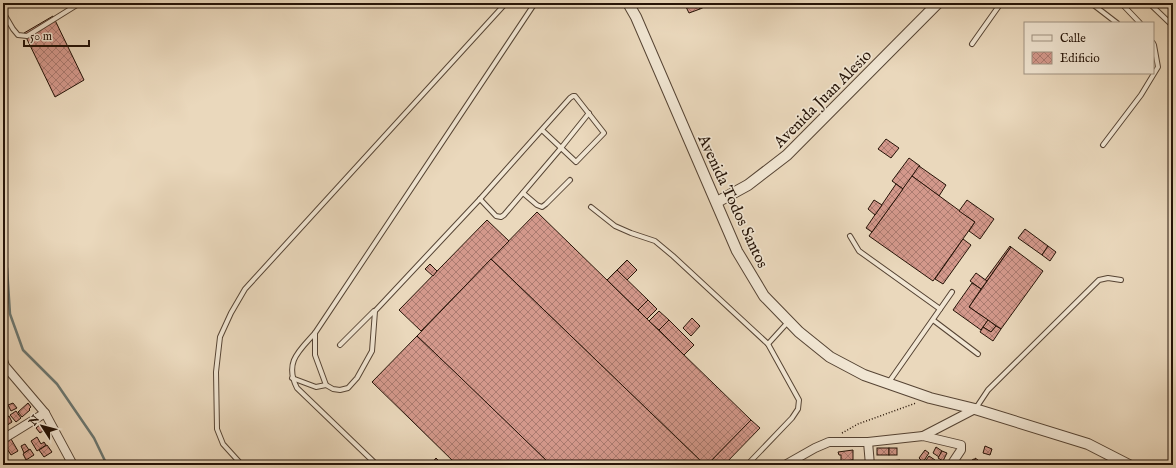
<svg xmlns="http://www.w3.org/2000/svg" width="1176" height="468" font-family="'IM FELL English',serif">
	<defs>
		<pattern id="building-cross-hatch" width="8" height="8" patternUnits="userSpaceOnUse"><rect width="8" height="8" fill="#d3988b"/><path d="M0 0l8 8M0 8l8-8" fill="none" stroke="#ab7b70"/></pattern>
	</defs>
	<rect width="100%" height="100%" fill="#ead8bc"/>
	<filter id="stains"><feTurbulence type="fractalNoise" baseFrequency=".005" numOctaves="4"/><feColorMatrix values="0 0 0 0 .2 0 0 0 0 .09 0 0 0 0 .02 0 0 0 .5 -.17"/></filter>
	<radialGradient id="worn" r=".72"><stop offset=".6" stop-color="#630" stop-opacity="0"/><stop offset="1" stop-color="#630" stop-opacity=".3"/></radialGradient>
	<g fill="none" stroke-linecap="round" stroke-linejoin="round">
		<!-- stream -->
		<path stroke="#6b7771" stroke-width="2.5" d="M3 254 7 268 10 314 23 350 57 384 94 438 107 465"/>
	</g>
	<!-- building -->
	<g fill="url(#building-cross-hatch)" stroke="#251307">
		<path d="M684 3H698L700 9 689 13Z"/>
		<path d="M698 3H713L700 9Z"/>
		<path d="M53 16 84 80 55 97 24 33Z"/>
		<path d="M886 139 899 148 891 158 878 149Z"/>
		<path d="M909 158 920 166 903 189 892 181Z"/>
		<path d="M919 166 946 185 939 196 912 176Z"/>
		<path d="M912 176 975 222 933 281 869 236Z"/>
		<path d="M896 184 903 189 872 232 866 228Z"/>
		<path d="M874 200 882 205 875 215 868 209Z"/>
		<path d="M967 200 994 219 980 239 969 231 975 222 959 211Z"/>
		<path d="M537 212 751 420 707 465H705L491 259Z"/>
		<path d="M487 220 509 241 421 331 399 310Z"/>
		<path d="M1025 229 1048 246 1042 255 1018 238Z"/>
		<path d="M963 239 971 245 943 284 935 279Z"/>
		<path d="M1010 246 1011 247 987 281 985 280Z"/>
		<path d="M1048 246 1056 252 1050 261 1042 255Z"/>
		<path d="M1011 247 1043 271 1001 329 969 307Z"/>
		<path d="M491 259 518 285 705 465H551L417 336Z"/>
		<path d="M627 260 637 270 627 280 617 270Z"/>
		<path d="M430 264 437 271 433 276 425 269Z"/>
		<path d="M617 270 648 300 638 310 607 280Z"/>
		<path d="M976 273 987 281 981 289 970 281Z"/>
		<path d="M972 283 981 289 969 307 988 320 981 330 953 310Z"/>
		<path d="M648 300 657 309 647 319 638 310Z"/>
		<path d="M659 311 669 320 659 330 649 321Z"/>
		<path d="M692 318 700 326 691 336 683 328Z"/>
		<path d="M669 320 694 345 684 355 659 330Z"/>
		<path d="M988 320 996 326 991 332 983 327Z"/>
		<path d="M996 326 1001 329 993 341 980 332 983 327 991 332Z"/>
		<path d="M417 336 460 377 551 465H457L410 419 372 382Z"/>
		<path d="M13 403 17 408 11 411 8 405Z"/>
		<path d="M28 403 31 407 29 409 30 410 22 417 18 412Z"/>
		<path d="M16 411 21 418 16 422 10 415Z"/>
		<path d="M9 416 12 422 6 426 3 419Z"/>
		<path d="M751 420 760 428 724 465H707Z"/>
		<path d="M41 424 47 430 44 432 43 431 40 433 36 428Z"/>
		<path d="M37 437 41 444 44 442 46 445 37 451 31 441Z"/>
		<path d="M11 439 18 451 11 455 4 444Z"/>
		<path d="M25 444 29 450 24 453 21 446Z"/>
		<path d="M47 445 52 452 44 457 39 450Z"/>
		<path d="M985 446 992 449 990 455 983 453Z"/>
		<path d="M936 447 942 451 939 457 933 453Z"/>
		<rect x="877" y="448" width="12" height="7"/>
		<rect x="889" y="448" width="8" height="7"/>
		<path d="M30 449 34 455 26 460 23 454Z"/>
		<path d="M853 450V460L841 461V455H839L838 452Z"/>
		<path d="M925 450 929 453 923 462 919 458Z"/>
		<path d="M942 451 947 453 943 461 938 458Z"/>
		<path d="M929 456 935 460 932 465H924L923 464Z"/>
		<path d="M436 458 443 465H430Z"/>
		<path d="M975 458 978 460V462L984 465H970L973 459 975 460Z"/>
		<path d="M900 460 901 465H890V461Z"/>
	</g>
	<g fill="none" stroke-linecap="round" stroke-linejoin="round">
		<defs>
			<g id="service">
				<path d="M1091 3 1117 23"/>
				<path d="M1121 3 1140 23"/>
				<path d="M1149 3 1173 26"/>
				<path d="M3 12 13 29 18 35 27 36 80 3"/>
				<path d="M972 44 1001 3"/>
				<path d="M1103 145 1141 95 1158 67 1154 45 1153 43"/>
				<path d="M523 193 537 205 542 207 546 204 570 180"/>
				<path d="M480 199 496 216 501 217 504 215 561 148 589 113"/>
				<path d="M591 207 615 226 631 233 655 241 673 256 768 344 799 400 798 409 792 418 747 465"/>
				<path d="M850 236 859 251 940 309"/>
				<path d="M933 320 978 354"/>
				<path d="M315 333V355L326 385 333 389 340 390 348 388 357 378 372 351 375 311 480 199 570 98 573 96H575L604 133 576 162 542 130"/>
				<path d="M768 344 788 322"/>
				<path d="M340 345 374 311"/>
				<path d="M292 378 316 387 326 385"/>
				<path d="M889 382 952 292"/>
				<path d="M976 408 988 390 1099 280 1108 278 1121 280"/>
				<path d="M242 465 223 444 217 429 216 372 220 337 231 313 245 289 506 3"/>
				<path d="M377 465 297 388C284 362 299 351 315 333L535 3"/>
			</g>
			<g id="minor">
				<path d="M3 360 5 366 45 413 73 465"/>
				<path d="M923 436 975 409"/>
				<path d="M3 439 45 413"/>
				<path d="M868 442 870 465"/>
				<path d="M785 465 815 448 829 442H868L923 436 961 445V450L951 465"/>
			</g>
			<g id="tertiary">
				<path d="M628 3 636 17 737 251 764 296 799 332 830 357 864 375 930 398 975 409 1088 444 1129 465"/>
				<path d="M717 202 748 185 787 155 938 3"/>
			</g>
		</defs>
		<!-- service casing -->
		<use href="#service" stroke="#564434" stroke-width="6"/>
		<!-- minor casing -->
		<use href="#minor" stroke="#564434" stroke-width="10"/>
		<!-- tertiary casing -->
		<use href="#tertiary" stroke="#564434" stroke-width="12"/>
		<!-- path -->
		<path stroke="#251307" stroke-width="1.5" stroke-dasharray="1 2" stroke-linecap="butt" d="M842 433 858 424 916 403"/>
		<!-- service -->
		<use href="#service" stroke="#f1e6d3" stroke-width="4"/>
		<!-- minor -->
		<use href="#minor" stroke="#f1e6d3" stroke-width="8"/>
		<!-- tertiary -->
		<use href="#tertiary" stroke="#f1e6d3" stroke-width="10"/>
	</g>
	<g text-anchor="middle" stroke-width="3.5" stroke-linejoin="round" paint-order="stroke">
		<!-- street labels -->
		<g font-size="16" fill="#251307" stroke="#f1e6d3">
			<text transform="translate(822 98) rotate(-45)" y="6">Avenida Juan Alesio</text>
			<text transform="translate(734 201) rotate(65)" y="6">Avenida Todos Santos</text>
		</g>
	</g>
	<!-- margin -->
	<rect width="1176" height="468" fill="none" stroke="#ead8bc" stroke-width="16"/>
	<rect x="4" y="4" width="1168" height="460" fill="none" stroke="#251307" stroke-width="2"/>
	<rect x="8" y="8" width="1160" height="452" fill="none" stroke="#251307"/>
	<!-- legend -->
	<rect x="1024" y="22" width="130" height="52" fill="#f1e6d3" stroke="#9f9281"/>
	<rect x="1032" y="35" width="20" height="6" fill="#f1e6d3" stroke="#9f9281"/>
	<text x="1060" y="42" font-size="12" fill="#251307">Calle</text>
	<rect x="1032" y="52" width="20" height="12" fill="url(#building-cross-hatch)" stroke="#9f9281"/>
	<text x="1060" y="62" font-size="12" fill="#251307">Edificio</text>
	<!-- north arrow -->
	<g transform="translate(42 426) rotate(306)" stroke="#f1e6d3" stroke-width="3" paint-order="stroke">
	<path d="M0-3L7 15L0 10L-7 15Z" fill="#251307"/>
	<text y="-6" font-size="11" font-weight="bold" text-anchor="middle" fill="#251307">N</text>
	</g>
	<!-- scale -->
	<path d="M24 40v6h65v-6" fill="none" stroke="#251307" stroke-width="2"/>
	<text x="30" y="40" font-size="12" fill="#251307" stroke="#f1e6d3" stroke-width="3" paint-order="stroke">50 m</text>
	<rect width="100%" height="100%" filter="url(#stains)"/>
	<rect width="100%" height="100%" fill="url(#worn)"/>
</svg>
